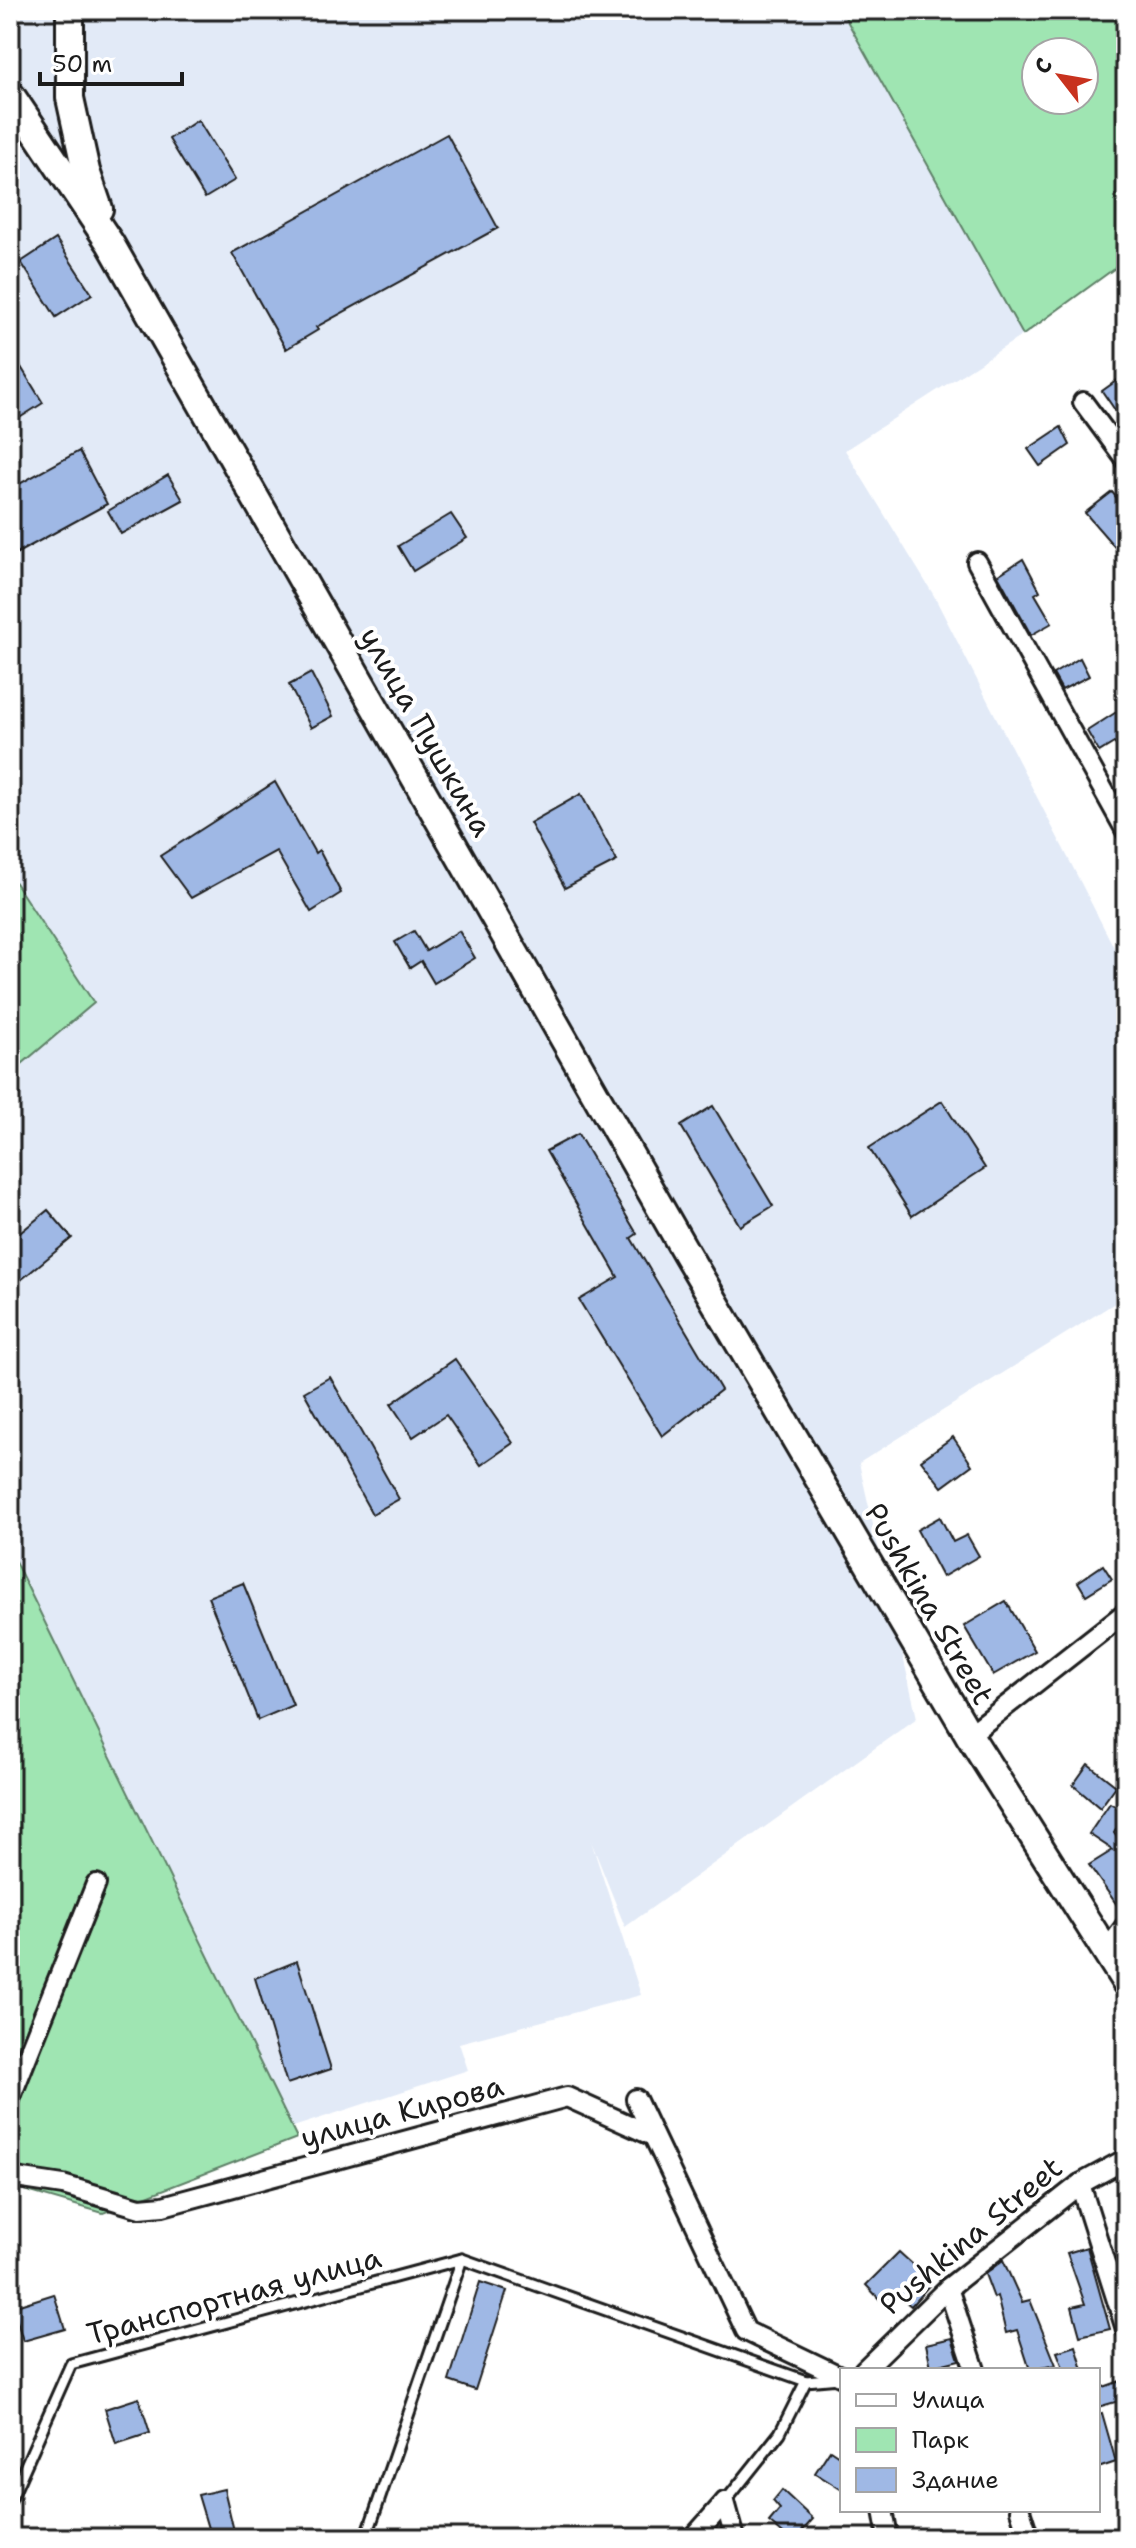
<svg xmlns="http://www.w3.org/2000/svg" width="1136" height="2548" font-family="'Shantell Sans',sans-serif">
	<rect width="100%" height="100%" fill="#fff"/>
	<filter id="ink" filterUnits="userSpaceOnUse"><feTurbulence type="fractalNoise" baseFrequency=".0125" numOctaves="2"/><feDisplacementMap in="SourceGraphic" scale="16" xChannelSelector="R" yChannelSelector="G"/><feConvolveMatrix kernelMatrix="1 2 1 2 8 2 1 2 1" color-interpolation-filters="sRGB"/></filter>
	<g filter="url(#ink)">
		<!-- built -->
		<path fill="#e2eaf7" d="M10 10H840L1023 335 845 450 933 594 1126 971V1296L859 1463 917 1718 625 1927 591 1841 641 1995 459 2043 468 2070 281 2131 10 1613Z"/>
		<!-- green -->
		<g fill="#9fe5b2" stroke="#5e8067" stroke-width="2" fill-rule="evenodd">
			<path d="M841 10H1126V260L1023 335ZM1036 52H1084V100H1036Z"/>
			<path d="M10 875 94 1003 10 1074Z"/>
			<path d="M10 1551 297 2138 103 2213 10 2186Z"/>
		</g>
		<!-- building -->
		<g fill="#9fb8e5" stroke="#1c1c1c" stroke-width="2">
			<path d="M198 120 235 180 205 198 169 139Z"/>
			<path d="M447 134 498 228 316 327 318 330 286 349 232 253Z"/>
			<path d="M56 239 92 294 56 317 21 262Z"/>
			<path d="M10 349 43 403 10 424Z"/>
			<path d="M1126 374V426L1102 391Z"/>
			<path d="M1061 427 1070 445 1040 466 1028 449Z"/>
			<path d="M79 451 107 504 10 557V489Z"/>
			<path d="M168 475 183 500 121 534 108 511Z"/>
			<path d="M1112 492 1126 509V560L1085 513Z"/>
			<path d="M451 514 467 538 413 571 398 546Z"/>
			<path d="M1023 559 1040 591 1035 594 1052 623 1031 635 998 575Z"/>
			<path d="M1080 658 1089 676 1062 690 1053 674Z"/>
			<path d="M311 673 333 716 311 728 289 685Z"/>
			<path d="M1121 709 1126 716V758L1114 743 1099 752 1087 731Z"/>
			<path d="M275 782 315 853 319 850 341 893 311 912 276 851 191 898 160 856Z"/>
			<path d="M581 794 617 861 565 888 530 823Z"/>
			<path d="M414 931 426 951 459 931 475 958 434 983 421 961 410 968 395 942Z"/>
			<path d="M942 1101 985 1168 912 1216 869 1148Z"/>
			<path d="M713 1106 773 1206 740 1226 681 1126Z"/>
			<path d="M578 1134 637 1234 631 1238 721 1390 662 1436 579 1300 618 1277 546 1151Z"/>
			<path d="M48 1210 72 1238 10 1289V1241Z"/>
			<path d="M455 1359 513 1443 481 1465 446 1415 413 1437 391 1404Z"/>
			<path d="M330 1377 399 1499 372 1514 304 1392Z"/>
			<path d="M953 1437 972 1465 942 1487 921 1460Z"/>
			<path d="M940 1517 953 1542 967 1535 979 1556 942 1577 917 1530Z"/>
			<path d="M1103 1565 1112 1579 1086 1595 1078 1582Z"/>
			<path d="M243 1583 293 1705 258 1720 208 1597Z"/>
			<path d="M1006 1601 1035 1651 993 1675 964 1626Z"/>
			<path d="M1088 1764 1116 1786 1100 1808 1073 1785Z"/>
			<path d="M1110 1803 1126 1813 1114 1833 1122 1844 1126 1841V1898L1117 1905 1089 1865 1113 1850 1089 1834Z"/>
			<path d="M297 1961 331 2069 287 2084 255 1978Z"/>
			<path d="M1087 2247 1110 2329 1080 2336 1072 2307 1085 2304 1067 2253Z"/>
			<path d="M899 2252 932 2282 911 2306 894 2292 883 2303 866 2285Z"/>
			<path d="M1003 2260 1022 2302 1030 2300 1056 2365 1030 2370 1017 2330 1006 2333 997 2296 994 2298 985 2274Z"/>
			<path d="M480 2282 507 2291 475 2390 449 2381Z"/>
			<path d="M54 2294 65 2329 23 2341 13 2307Z"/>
			<path d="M952 2338 959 2360 931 2367 926 2344Z"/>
			<path d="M1076 2346 1083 2370H1064L1057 2352Z"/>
			<path d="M1126 2379V2399L1098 2407V2389Z"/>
			<path d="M139 2398 150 2433 116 2444 105 2409Z"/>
			<path d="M1102 2413 1116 2462 1098 2468V2414Z"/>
			<path d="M830 2450 842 2458V2490L815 2473Z"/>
			<path d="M224 2489 234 2531 210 2535 198 2495Z"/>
			<path d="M782 2490 813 2519 796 2538H788L769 2522 780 2509 773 2501Z"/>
		</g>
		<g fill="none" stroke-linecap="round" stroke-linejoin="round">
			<defs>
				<g id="lane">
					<path d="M10 2501 71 2364 462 2259 806 2381 839 2378"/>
					<path d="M725 2502 780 2433 806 2381"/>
					<path d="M366 2538 462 2259"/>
				</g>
				<g id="street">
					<path d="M1083 402 1126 460"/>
					<path d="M977 562 1126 831"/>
					<path d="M969 1735 1126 1612"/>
					<path d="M1107 1950 1126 1925"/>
					<path d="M10 2099 96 1884"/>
					<path d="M636 2099 746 2331 842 2377"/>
					<path d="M10 2177 63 2185 140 2208 163 2206 567 2097 651 2135"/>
					<path d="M1080 2184 1126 2329"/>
					<path d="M948 2288 975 2370"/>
					<path d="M864 2370 948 2288 1080 2184 1126 2159"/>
					<path d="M725 2502 735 2538"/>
					<path d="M883 2510 888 2538"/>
					<path d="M1020 2510 1029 2538"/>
					<path d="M693 2538 725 2502"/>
				</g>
				<g id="secondary">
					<path d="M70 10V98L86 171 99 209"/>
					<path d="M10 94 110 243 686 1253 969 1735 1126 1983"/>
				</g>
			</defs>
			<!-- lane casing -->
			<use href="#lane" stroke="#1c1c1c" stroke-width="15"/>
			<!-- street casing -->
			<use href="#street" stroke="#1c1c1c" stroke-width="24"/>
			<!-- secondary casing -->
			<use href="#secondary" stroke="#1c1c1c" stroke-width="32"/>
			<!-- lane -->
			<use href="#lane" stroke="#fff" stroke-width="9"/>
			<!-- street -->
			<use href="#street" stroke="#fff" stroke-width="18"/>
			<!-- secondary -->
			<use href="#secondary" stroke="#fff" stroke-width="26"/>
		</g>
	</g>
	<g text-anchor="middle" stroke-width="8" stroke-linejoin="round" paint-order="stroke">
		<!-- street labels -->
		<g font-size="30" fill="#1c1c1c" stroke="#fff">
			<text transform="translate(426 732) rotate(60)" y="10">улица Пушкина</text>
			<text transform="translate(929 1604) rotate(60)" y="10">Pushkina Street</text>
			<text transform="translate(402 2112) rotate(-15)" y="10">улица Кирова</text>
			<text transform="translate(971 2236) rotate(-40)" y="10">Pushkina Street</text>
			<text transform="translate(234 2296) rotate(-15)" y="10">Транспортная улица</text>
		</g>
	</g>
	<!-- margin -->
	<rect width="1136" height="2548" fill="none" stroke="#fff" stroke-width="40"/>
	<rect x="20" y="20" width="1096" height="2508" fill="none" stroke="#1c1c1c" stroke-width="3" filter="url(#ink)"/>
	<!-- legend -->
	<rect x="840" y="2368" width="260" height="144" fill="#ffffff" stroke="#a4a4a4" stroke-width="2"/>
	<rect x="856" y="2394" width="40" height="12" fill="#ffffff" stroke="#a4a4a4" stroke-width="2"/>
	<text x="912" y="2408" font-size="24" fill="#1c1c1c">Улица</text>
	<rect x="856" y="2428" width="40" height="24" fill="#9fe5b2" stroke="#a4a4a4" stroke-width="2"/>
	<text x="912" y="2448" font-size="24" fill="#1c1c1c">Парк</text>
	<rect x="856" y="2468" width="40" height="24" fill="#9fb8e5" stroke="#a4a4a4" stroke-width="2"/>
	<text x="912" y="2488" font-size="24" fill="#1c1c1c">Здание</text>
	<!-- north arrow -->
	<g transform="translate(1060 76) rotate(301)"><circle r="38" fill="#ffffff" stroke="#a4a4a4" stroke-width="2"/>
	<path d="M0-6L14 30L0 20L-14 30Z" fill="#c8321e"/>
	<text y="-12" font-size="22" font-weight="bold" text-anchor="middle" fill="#1c1c1c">С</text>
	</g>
	<!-- scale -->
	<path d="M40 72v12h142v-12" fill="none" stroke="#1c1c1c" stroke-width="4"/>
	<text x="52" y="72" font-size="24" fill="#1c1c1c" stroke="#ffffff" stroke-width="6" paint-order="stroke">50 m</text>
</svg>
